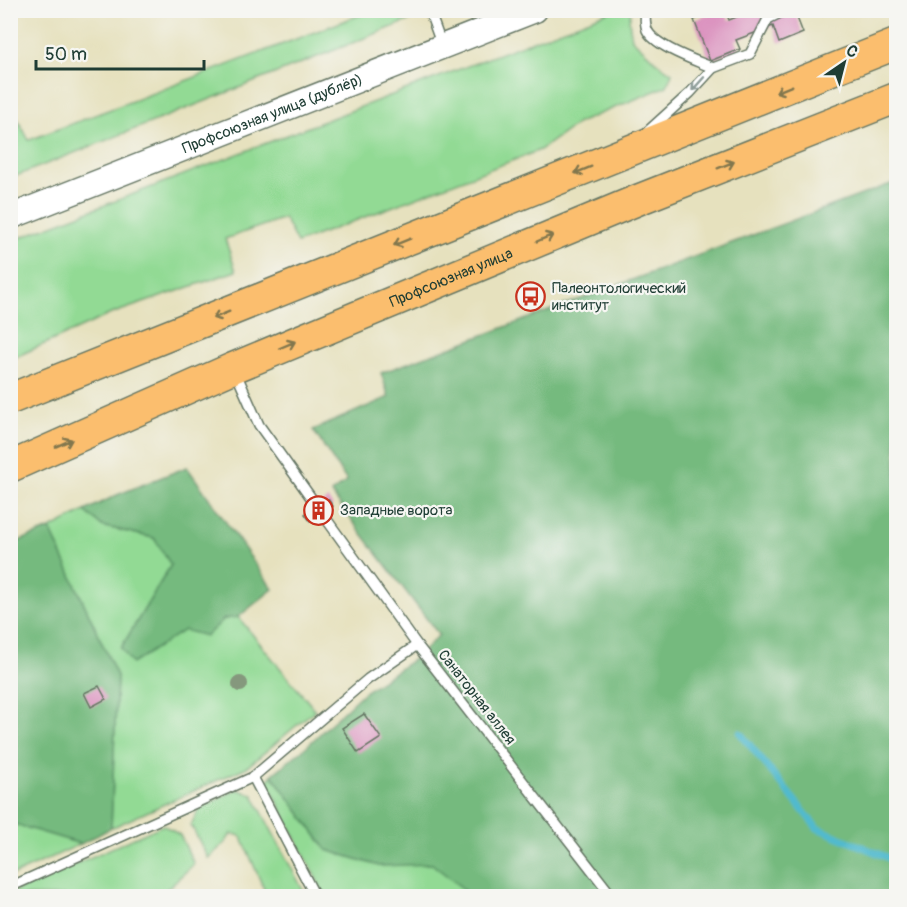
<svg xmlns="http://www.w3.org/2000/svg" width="907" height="907" font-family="Pangolin,sans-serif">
	<rect width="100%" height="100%" fill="#f6f6f2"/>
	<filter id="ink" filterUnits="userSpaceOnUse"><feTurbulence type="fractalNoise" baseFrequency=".0167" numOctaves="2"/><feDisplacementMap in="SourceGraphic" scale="12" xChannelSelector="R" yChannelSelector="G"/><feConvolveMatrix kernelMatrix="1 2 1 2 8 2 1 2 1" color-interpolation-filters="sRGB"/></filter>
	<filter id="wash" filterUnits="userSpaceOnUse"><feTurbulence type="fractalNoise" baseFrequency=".008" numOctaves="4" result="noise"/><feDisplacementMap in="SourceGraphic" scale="24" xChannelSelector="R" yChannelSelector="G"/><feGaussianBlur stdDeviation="1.35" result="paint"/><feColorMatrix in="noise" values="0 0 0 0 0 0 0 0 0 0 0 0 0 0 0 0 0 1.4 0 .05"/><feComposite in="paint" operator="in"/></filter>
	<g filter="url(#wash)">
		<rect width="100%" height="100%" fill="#e6e1be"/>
		<!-- green -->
		<g fill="#92da94" stroke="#588c64" stroke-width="1.5">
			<path d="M373 10 411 11 413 19 11 178V108L29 140Z"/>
			<path d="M611 11H631L629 21 632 39 659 64 672 73 667 86 578 123 540 150 297 243 284 218 225 239 236 271 111 314 11 359V241Z"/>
			<path d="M85 511 102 526 154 538 171 565 121 648 184 630 206 636 224 619 238 617 315 710 247 767 111 828 117 676 50 529Z"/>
			<path d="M272 775 327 850 379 866 432 863 461 887 468 896H325L267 781Z"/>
			<path d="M237 789 253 795 306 896H267L242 838 238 835 231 834 225 843 208 858 191 825 199 809Z"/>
			<path d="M11 823 81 844 11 876Z"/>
			<path d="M163 825 180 835 194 864 159 896H11V893Z"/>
		</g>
		<!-- forest -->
		<g fill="#75ba7e" stroke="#4a7c59" stroke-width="1.5">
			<path d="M896 182V896H468L461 887 432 864 379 866 327 850 272 775 307 746 364 692 416 658 439 635 331 493 347 481 313 430 389 397 381 373Z"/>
			<path d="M187 467 273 589 238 617 224 619 206 636 184 630 132 664 121 648 171 565 154 538 102 526 85 511 117 495Z"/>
			<path d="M50 529 117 676 111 828 81 844 11 823V544Z"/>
		</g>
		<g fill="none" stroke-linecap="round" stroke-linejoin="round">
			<!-- stream -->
			<path stroke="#51bace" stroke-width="7" d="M740 733 817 828 896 861"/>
		</g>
		<g id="blocks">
			<!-- building -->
			<g fill="#da8fbd">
				<path d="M719 10H725L729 20 754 10H794L803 33 779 43 773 26 736 40 740 49 710 61 694 20Z"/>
				<path d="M328 499 333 506 310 521 305 514Z"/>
				<path d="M99 686 106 699 91 707 84 693Z"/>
				<path d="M364 714 381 738 358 753 342 728Z"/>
			</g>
		</g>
	</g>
	<g filter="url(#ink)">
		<use href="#blocks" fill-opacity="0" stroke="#657664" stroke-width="1.5"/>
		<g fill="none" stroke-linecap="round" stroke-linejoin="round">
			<defs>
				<g id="service">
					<path d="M429 10 442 46"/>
					<path d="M646 10C645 16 645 24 647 30 654 46 697 61 713 68"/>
					<path d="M648 131 690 93 713 68 750 54 768 19 786 10"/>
					<path d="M236 373 259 425 317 506"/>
					<path d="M322 513 417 645 612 896"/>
					<path d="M10 887 253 777"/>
					<path d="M315 896 253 777 368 679 417 645"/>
				</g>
				<g id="tertiary">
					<path id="s1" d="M10 217 535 10"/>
				</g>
				<g id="primary">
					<path d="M10 399 896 44"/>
					<path id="s2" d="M10 467 233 368 640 199 896 98"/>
				</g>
			</defs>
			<!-- service casing -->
			<use href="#service" stroke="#657664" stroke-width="12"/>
			<!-- tertiary casing -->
			<use href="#tertiary" stroke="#657664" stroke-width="27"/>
			<!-- primary casing -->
			<use href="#primary" stroke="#657664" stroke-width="33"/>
			<!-- service -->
			<use href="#service" stroke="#fff" stroke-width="9"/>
			<!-- tertiary -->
			<use href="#tertiary" stroke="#fff" stroke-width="24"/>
			<!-- primary -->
			<use href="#primary" stroke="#fbbe6e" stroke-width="30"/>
		</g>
		<!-- trees -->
		<circle fill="#85987d" cx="240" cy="684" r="8"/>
		<!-- one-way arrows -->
		<defs><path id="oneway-shaft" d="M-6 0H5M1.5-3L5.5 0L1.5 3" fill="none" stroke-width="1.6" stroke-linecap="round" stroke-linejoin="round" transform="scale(1.5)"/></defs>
		<use stroke="#8f9e9a" href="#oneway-shaft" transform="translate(698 84) rotate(132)"/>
		<g stroke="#82774e">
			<use href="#oneway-shaft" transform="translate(784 89) rotate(158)"/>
			<use href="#oneway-shaft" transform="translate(726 165) rotate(-22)"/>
			<use href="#oneway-shaft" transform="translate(583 170) rotate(158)"/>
			<use href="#oneway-shaft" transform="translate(545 238) rotate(-23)"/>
			<use href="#oneway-shaft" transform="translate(402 242) rotate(158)"/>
			<use href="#oneway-shaft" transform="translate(221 315) rotate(158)"/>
			<use href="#oneway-shaft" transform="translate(287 345) rotate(-23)"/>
			<use href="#oneway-shaft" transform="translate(64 443) rotate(-24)"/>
		</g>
	</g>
	<!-- icons -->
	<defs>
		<symbol id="bus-ring" viewBox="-11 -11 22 22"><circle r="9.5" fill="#f6f6f2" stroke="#c8321e" stroke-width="1.5"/><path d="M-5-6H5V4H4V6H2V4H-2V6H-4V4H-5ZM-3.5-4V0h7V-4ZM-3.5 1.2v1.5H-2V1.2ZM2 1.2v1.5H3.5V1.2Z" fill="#c8321e"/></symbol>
		<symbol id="building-ring" viewBox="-11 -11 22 22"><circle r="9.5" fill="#f6f6f2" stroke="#c8321e" stroke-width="1.5"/><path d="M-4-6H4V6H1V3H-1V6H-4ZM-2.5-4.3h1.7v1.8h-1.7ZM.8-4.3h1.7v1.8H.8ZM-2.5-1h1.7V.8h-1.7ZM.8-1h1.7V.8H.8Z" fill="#c8321e"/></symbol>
	</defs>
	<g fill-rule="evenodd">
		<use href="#bus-ring" x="514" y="280" width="33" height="33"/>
		<use href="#building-ring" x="302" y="494" width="33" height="33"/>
	</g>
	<g text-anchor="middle" stroke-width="4.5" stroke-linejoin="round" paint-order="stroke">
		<!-- street labels -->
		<g font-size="15" fill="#1f3d34" stroke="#f6f6f2">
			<text dy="5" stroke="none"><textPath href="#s1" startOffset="282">Профсоюзная улица (дублёр)</textPath></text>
			<text dy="5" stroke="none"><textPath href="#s2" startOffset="480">Профсоюзная улица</textPath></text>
			<text transform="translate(477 697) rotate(52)" y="5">Санаторная аллея</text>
		</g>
		<!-- poi labels -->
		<g font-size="15" fill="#1f3d34" stroke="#f6f6f2" text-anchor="start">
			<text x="552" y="293">Палеонтологический<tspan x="552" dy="17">институт</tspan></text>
			<text x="340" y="515">Западные ворота</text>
		</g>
	</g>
	<!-- margin -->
	<rect width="907" height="907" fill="none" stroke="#f6f6f2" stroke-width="36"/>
	<!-- north arrow -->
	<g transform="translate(844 63) rotate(35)" stroke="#f6f6f2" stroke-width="4.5" paint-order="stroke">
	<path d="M0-4.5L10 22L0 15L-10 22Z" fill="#1f3d34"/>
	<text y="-9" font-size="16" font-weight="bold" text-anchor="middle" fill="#1f3d34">С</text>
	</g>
	<!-- scale -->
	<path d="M36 60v9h168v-9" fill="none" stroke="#1f3d34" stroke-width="3"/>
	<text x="45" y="60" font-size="18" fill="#1f3d34" stroke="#f6f6f2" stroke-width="4.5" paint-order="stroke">50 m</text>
</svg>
